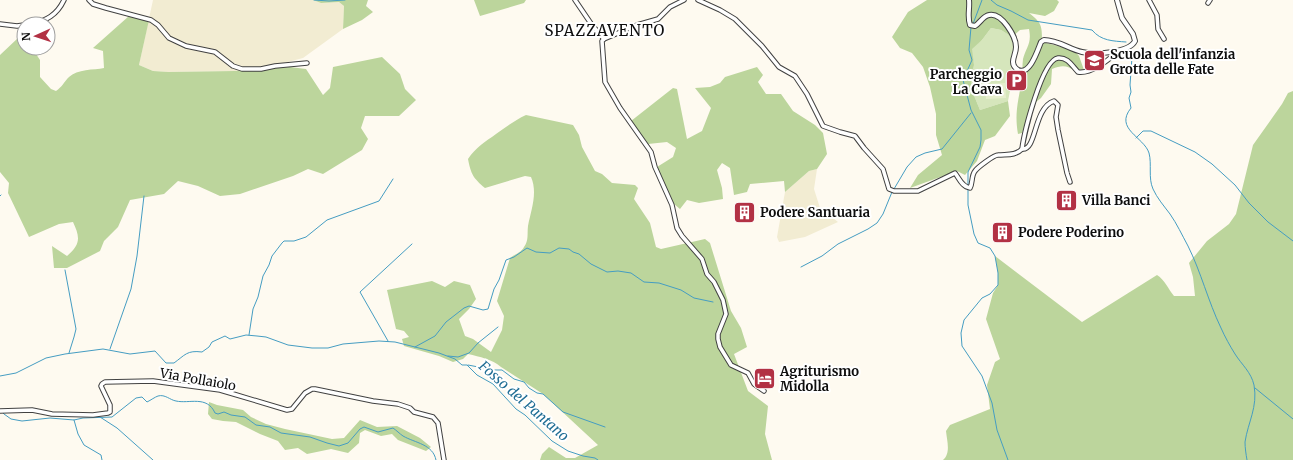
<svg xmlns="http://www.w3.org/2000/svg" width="1293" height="460" font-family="Merriweather,serif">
	<rect width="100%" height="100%" fill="#fefaf0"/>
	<!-- farmland -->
	<g fill="#f2ecd2">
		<path d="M153 0H313L321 3 339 2 344 6 343 29 303 58 261 69 235 71 167 72 153 71 139 65Z"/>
		<path d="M817 169 814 189 820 208 838 222 805 237 779 242 777 237 785 192 809 171Z"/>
	</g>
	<!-- green -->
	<path fill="#d6e6bc" d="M991 28 1001 30 1012 37 1014 50 1011 56V63L1012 81 1008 101 980 110 973 93 971 81 974 65 971 48 982 40Z"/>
	<!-- forest -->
	<g fill="#bcd59c">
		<path d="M313 0H368L366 6 373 12 362 20 343 29 344 6 339 2 321 3Z"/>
		<path d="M474 0H526L524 3 480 16Z"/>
		<path d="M927 0H1057L1059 2 1054 11 1045 16 1029 13C1042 23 1042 26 1042 42L1074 50 1079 56 1084 70 1076 72C1067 65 1062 65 1052 69L1051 84 1041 98 1031 106 1022 133 1018 134C1014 112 1019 99 1022 78 1023 72 1022 65 1023 59 1026 47 1032 44 1029 29L1020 30 1012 37 1001 30 991 28 982 40 972 49 974 65 971 81 973 93 980 110 1008 101 1010 116 995 136 985 140 977 161 965 175 957 171 910 188 918 175 942 155 936 135V114L930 87 923 67 912 53 900 48 892 37 908 12Z"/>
		<path d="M129 16 149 20 139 65 153 71 168 72 235 71 290 67 306 69 323 95 330 88 333 67 382 57 400 74 405 89 416 100 399 116H365L361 128 368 139 362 150 323 174 308 169 293 176 240 194 220 196 198 186 178 181 164 194 130 200 118 227 104 241 100 251 67 268H54L52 246 67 256C81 244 80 237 73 222L59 224 29 237 8 193 9 183 0 172V55L18 38 24 42V48H32L40 60V77L51 89 56 91C62 87 64 82 69 77 77 69 94 70 104 68L103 51 93 48Z"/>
		<path d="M757 67 763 75 758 82 766 94H781L793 111 815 125 823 133 827 154 817 169 809 171 785 192 784 181 750 184 747 192 734 195 730 168 722 163 717 170 722 188 723 199 699 203 687 200 680 209 674 204 657 167 673 157 676 148 667 142 648 144 631 121 673 88 677 89 687 139 702 131 711 108 695 88 710 87 720 83 725 77Z"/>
		<path d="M1293 91V460H943C951 453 947 441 946 431L950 425 990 409 987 385 995 362 1000 359 986 319 993 293 998 285V273L995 256 1082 322 1157 275C1165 280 1168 289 1174 296H1195L1193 277 1189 263 1207 241 1229 224 1236 214 1253 145 1282 104 1288 93Z"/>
		<path d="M526 115 573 125 579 135 582 147 595 171 602 174 612 183 635 185 638 188 634 199 650 223 656 247 661 249 705 239 710 243 731 311 741 328 747 347 734 354 748 391 768 406 765 434 772 460H540L542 454 549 447 566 458H575L598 445 543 394 501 367C492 359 480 357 468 354L463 359 453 362 439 356 404 346 402 339 409 337 404 331 396 329 387 290 432 281 445 287 454 281 470 285 476 299 469 309 459 319 465 336 473 339 491 352 502 330 504 316 497 301 510 258C515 254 521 253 524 247 529 240 527 234 528 226 531 210 538 193 531 177L525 176 485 188C473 178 471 174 468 159 476 147 485 142 496 134 506 127 515 120 526 115Z"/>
		<path d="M209 402 217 405 243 410 251 417 266 424 285 429 332 439 344 438 360 420 377 427 397 426 420 438 431 447 426 451 398 440 392 434 381 436 365 430 360 433 359 443 348 453 331 449 307 454 298 448 285 450 278 441 260 434 236 422 223 421 212 419 208 414Z"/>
	</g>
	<!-- pitch -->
	<path fill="#e6eecd" d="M1005 83 1006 98 986 99 985 84Z"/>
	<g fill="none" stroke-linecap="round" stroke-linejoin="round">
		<!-- stream -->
		<g stroke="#459dc2" stroke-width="1">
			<path d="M314 0 329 1 345 0"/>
			<path d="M991 0 997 5 1011 11 1028 20 1092 30C1101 41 1113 41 1126 42"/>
			<path d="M973 24 982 0"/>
			<path d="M971 27 969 50 972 60 963 80 971 110 981 130V140L980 147 968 172V205L974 234 978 243 990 248 995 256 998 273V285L990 294 982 298 964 320 961 333 962 346 982 376 992 403 997 430 1008 460"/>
			<path d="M1132 57 1130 85 1131 92 1129 98 1131 108C1114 129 1144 137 1149 153 1152 164 1148 178 1153 189 1157 198 1164 206 1170 214 1177 224 1182 235 1188 246 1201 272 1208 301 1221 328 1225 337 1230 346 1235 354 1242 365 1251 372 1254 385 1258 407 1248 422 1245 442 1245 448 1246 454 1247 460"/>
			<path d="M1136 138 1143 131H1151L1195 152 1212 164 1235 185 1249 203 1268 222 1293 241"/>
			<path d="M894 189 907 167 916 157 925 153 942 149 971 113"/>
			<path d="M0 196 1 195"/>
			<path d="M801 267 822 256 838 244 868 229 877 223 883 214 892 192"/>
			<path d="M65 270 76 329 74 337 69 353"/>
			<path d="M249 335 253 309 258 297 263 276 269 265 272 256 282 243 284 241H294L306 237 327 220 379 201 393 179"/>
			<path d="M388 341 360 292 412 244"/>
			<path d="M415 347 435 336 446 322 464 308 469 306 483 310 488 309 494 289 499 280 506 260 514 257 527 248 536 252 550 253 559 248 569 249 573 252 579 254 591 264 607 272 618 271 631 273 644 282 659 283 681 290 694 298 713 302"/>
			<path d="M110 349 131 289 137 256 144 196"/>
			<path d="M448 356 458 357 469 353 478 343 498 327"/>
			<path d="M468 365 494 370H502L514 379 524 382 529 388 537 393 543 394 563 412 605 427"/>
			<path d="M0 376 16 373 46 358 65 354 103 349 130 354 155 351 166 363H174C185 355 187 350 202 352L209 347 212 342 225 336 230 339 246 335 257 336 266 337 288 345 312 348H328L343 344 379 341 395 342 439 353 455 359 462 365H467L477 375 493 384 516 409 525 415 552 441 568 451 583 456 595 458 598 460"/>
			<path d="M1255 388 1293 419"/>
			<path d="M2 412 4 414 11 419 22 421 50 418 74 420 83 418 112 417 136 398 142 397 147 402C151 400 155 397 158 396 165 394 170 400 176 401 189 404 207 395 215 413L218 414 224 412 231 415 245 417 256 425 270 427 281 433 310 437 327 443 339 446 348 443 360 429 364 427 378 432 393 428C396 430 400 434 403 436 415 443 433 444 436 460"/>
			<path d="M100 417 117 428 153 460"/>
			<path d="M74 420 78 434 84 445 101 455 102 460"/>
		</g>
		<defs>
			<g id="minor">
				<path d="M89 0 93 4 106 8 151 20 158 25 169 38 186 46 215 52 233 66 242 69H261L275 66 307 63"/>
				<path d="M575 0 592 25 604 39"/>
				<path d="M684 0 670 7 658 19 637 25 604 39 602 41 605 82 620 108 651 152 655 167 672 205 677 228 682 236 702 259 707 274 714 282 723 300 726 314 718 334V339L720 347 731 365 748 373 754 384 764 391"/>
				<path d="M698 0 720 10 735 19 762 46 779 67 795 76 807 94 823 126 840 132 855 136 864 148 883 169 889 189 894 191H918L955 173C959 178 962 187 970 188 973 183 971 176 975 171 978 167 994 155 998 155 1007 154 1015 156 1022 149 1024 133 1042 60 1058 58 1068 57 1072 66 1078 72 1092 74 1108 60 1119 51"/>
				<path d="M1149 0 1157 15 1158 29 1164 39"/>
				<path d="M1208 3 1210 0"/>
				<path d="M0 24 17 26 24 25"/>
				<path d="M31 24C46 21 57 15 64 0"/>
				<path d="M1022 149C1037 151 1033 108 1054 101L1058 105 1056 117 1058 130 1067 173 1070 182"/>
				<path d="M0 411 32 410 52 414 93 415 108 413 110 412V405L101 386 102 384 105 382 153 381 220 390 287 410 292 409 305 393 312 389H315L373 401 398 404 410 408 414 412 433 417 438 423 444 460"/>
			</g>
			<path id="tertiary" d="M969 0C970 8 967 17 970 25L975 26C980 23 983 16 989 15 1002 12 1016 37 1016 47 1016 53 1013 57 1013 62 1013 65 1015 68 1018 70 1030 76 1038 49 1041 42L1044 40C1058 40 1069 49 1082 52 1094 55 1129 53 1135 41L1133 34 1122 18 1117 0"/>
		</defs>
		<!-- minor casing -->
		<use href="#minor" stroke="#414141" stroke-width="5.5"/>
		<!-- tertiary casing -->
		<use href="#tertiary" stroke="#414141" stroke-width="6"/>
		<!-- minor -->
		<use href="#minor" stroke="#fff" stroke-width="3.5"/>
		<!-- tertiary -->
		<use href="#tertiary" stroke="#fff" stroke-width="4"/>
	</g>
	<!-- icons -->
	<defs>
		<symbol id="school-square" viewBox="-11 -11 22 22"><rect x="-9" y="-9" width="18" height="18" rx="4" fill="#b23144" stroke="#fff"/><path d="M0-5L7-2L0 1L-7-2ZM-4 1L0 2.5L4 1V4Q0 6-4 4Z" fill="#fff"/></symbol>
		<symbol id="parking-square" viewBox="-11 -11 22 22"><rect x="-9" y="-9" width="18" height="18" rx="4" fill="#b23144" stroke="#fff"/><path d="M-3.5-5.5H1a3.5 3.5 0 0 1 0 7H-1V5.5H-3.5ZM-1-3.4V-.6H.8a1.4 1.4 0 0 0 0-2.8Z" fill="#fff"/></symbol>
		<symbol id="building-square" viewBox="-11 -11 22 22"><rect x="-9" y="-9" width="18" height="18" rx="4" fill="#b23144" stroke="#fff"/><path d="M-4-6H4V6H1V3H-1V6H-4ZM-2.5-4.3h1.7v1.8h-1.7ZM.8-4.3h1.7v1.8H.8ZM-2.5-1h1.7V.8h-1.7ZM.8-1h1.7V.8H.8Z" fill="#fff"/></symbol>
		<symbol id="hotel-square" viewBox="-11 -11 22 22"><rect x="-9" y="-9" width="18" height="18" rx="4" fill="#b23144" stroke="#fff"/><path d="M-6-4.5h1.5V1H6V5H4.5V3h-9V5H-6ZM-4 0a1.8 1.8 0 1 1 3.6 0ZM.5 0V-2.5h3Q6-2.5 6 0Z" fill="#fff"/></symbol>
	</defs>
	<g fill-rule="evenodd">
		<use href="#school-square" x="1082" y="48" width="25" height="25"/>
		<use href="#parking-square" x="1004" y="68" width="25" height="25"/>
		<use href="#building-square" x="1054" y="188" width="25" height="25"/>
		<use href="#building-square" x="732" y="200" width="25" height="25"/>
		<use href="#building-square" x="990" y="220" width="25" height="25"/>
		<use href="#hotel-square" x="752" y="366" width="25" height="25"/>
	</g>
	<g text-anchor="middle" stroke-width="4" stroke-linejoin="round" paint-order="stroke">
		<!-- poi labels -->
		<g font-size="13" font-weight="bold" fill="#0e0e0e" stroke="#fff" text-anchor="start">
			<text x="1110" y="59">Scuola dell'infanzia<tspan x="1110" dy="15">Grotta delle Fate</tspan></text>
			<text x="1002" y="79" text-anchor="end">Parcheggio<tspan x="1002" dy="15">La Cava</tspan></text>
			<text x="1082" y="205">Villa Banci</text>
			<text x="760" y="217">Podere Santuaria</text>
			<text x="1018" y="237">Podere Poderino</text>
			<text x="780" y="376">Agriturismo<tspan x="780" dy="15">Midolla</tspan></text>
		</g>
		<!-- street labels -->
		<g font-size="13" fill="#0e0e0e" stroke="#fff">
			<text transform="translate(198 379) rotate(10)" y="5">Via Pollaiolo</text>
		</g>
		<!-- water labels -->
		<g font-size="14" font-style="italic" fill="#216e95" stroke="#fff">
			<text transform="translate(524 401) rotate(41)" y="5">Fosso del Pantano</text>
		</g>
		<!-- quarter labels -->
		<g font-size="15" letter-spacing="1" fill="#0e0e0e" stroke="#fff">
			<text x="605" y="36">SPAZZAVENTO</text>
		</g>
	</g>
	<!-- north arrow -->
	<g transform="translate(36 36) rotate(267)"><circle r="19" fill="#ffffff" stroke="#9f9f9f"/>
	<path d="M0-3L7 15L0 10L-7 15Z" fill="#b23144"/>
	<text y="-6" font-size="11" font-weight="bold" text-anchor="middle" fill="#0e0e0e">N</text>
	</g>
</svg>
